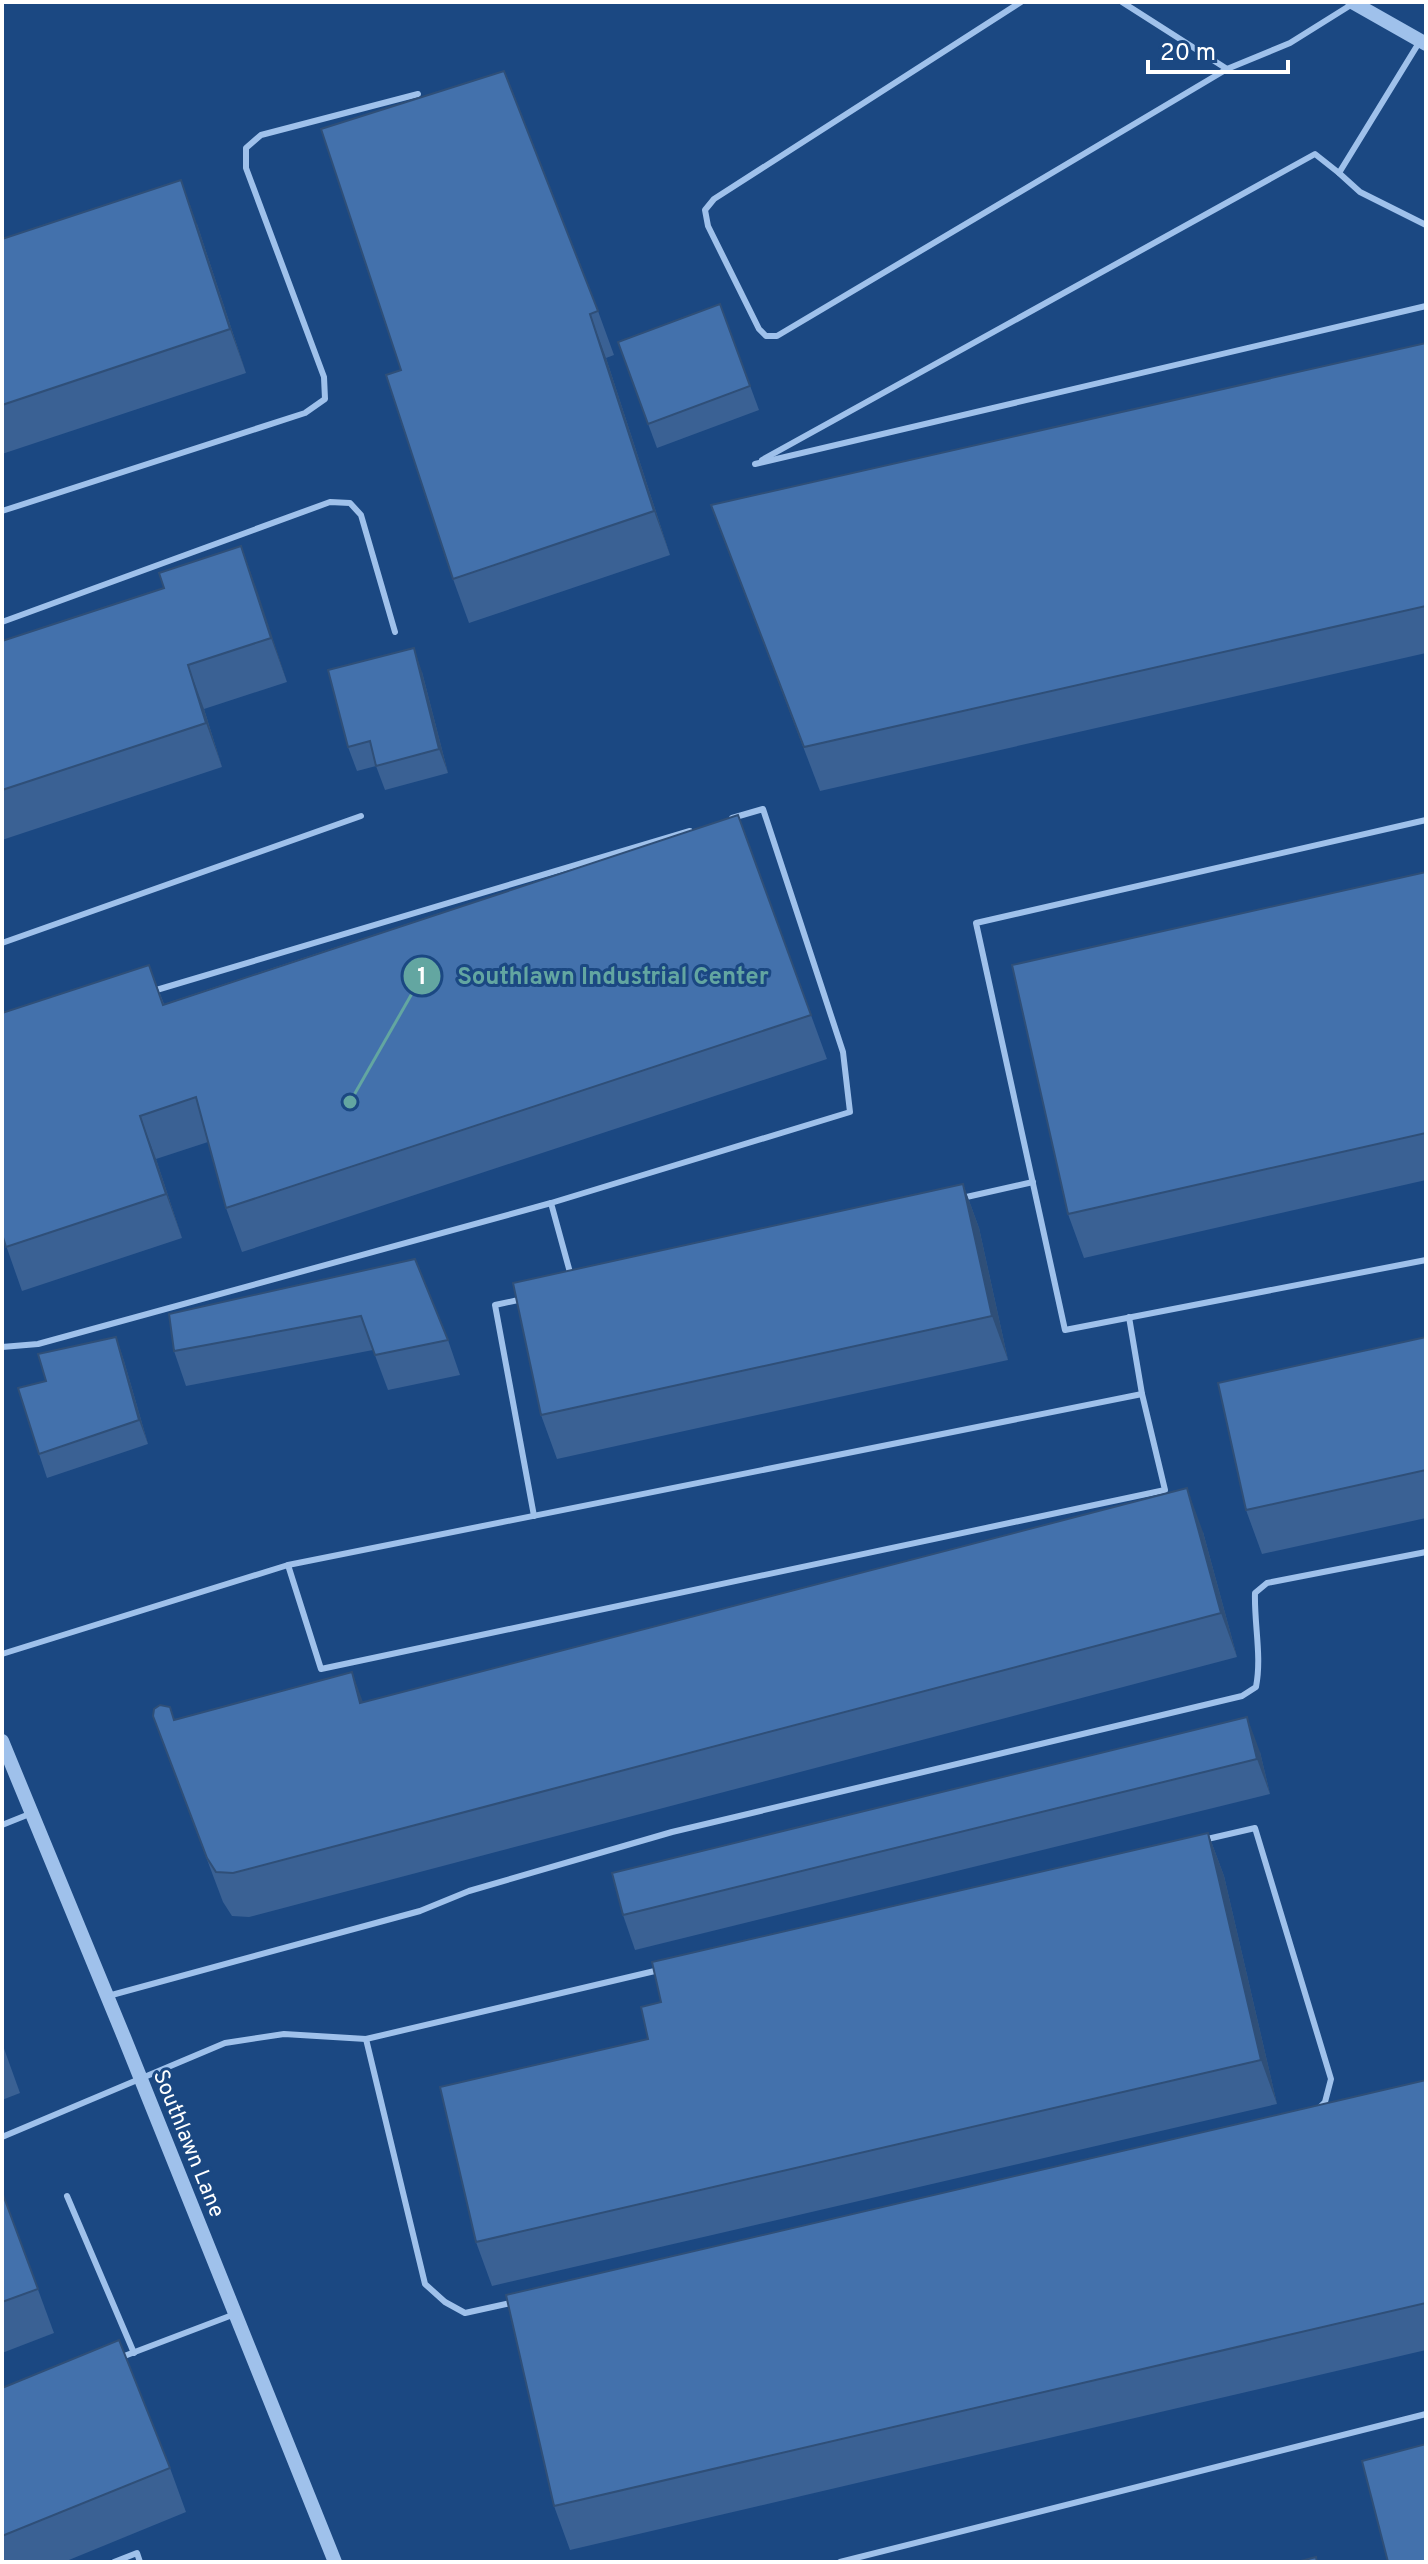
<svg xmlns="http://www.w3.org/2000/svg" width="1428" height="2564" font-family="Overpass,sans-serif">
	<rect width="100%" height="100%" fill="#1b4882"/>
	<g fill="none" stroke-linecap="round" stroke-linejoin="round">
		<!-- service -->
		<g stroke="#9fc1eb" stroke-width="6">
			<path d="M1021 2 714 199 705 210 708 226 759 329 766 336H777L1227 69 1290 43 1354 3"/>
			<path d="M1122 2 1227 69"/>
			<path d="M1420 41 1339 173 1360 192 1426 225"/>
			<path d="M762 460 1315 154 1339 173"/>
			<path d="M755 464 1426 306"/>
			<path d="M2 511 305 413 325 399 324 377 246 168V148L261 135 418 94"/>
			<path d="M2 622 330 502 350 503 361 515 395 632"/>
			<path d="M1426 820 976 923 1065 1330 1426 1260"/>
			<path d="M2 943 361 816"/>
			<path d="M153 991 690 831"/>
			<path d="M962 1198 1033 1182"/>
			<path d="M571 1276 551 1203 850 1112 843 1052 763 809 732 818"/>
			<path d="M523 1299 495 1305 534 1516"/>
			<path d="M2 1347 38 1344 551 1203"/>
			<path d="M288 1565 1142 1394"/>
			<path d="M2 1654 288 1565 321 1669 1165 1490 1142 1394 1129 1317"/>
			<path d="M2 1825 32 1813"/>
			<path d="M1203 1840 1255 1828 1331 2079 1325 2102 1319 2108"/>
			<path d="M108 1996 420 1911 469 1891 672 1832 1242 1696 1256 1687C1262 1656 1254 1624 1255 1593L1267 1583 1426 1552"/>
			<path d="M366 2039 425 2284 445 2302 465 2313 515 2302"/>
			<path d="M2 2137 225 2043 284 2034 366 2039 659 1970"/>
			<path d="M67 2196 134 2353"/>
			<path d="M119 2358 235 2314"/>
			<path d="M114 2562 137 2553 140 2562"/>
			<path d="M840 2562 1426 2414"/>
		</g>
		<!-- tertiary -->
		<g stroke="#9fc1eb" stroke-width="14">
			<path d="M1352 2 1426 44"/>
			<path d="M2 1741 124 2037 335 2562"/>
		</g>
	</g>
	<!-- wall -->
	<g fill="#3a6194">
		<path d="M197 224 246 373 2 454V239Z"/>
		<path d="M720 304 759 410 657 448 618 342Z"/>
		<path d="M598 311 614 355 606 358 670 555 469 623 453 579 386 375Z"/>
		<path d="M1426 343V653L820 791 711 505Z"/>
		<path d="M241 546 287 682 204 709 222 767 2 840V641L164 588Z"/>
		<path d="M422 672 448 773 385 790 376 766 357 771 348 747Z"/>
		<path d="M738 815 827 1059 242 1252 226 1208 208 1142 156 1159 182 1238 22 1291 2 1234 149 965 164 1004Z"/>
		<path d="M1426 872V1180L1084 1258 1068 1214Z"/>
		<path d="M963 1184 979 1228 1008 1360 557 1459 541 1415Z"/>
		<path d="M415 1259 448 1340 460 1375 388 1390 373 1350 186 1386 174 1351Z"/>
		<path d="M116 1337 124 1361 148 1444 47 1478 39 1454 46 1381Z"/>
		<path d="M1426 1337V1518L1262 1554 1246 1510Z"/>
		<path d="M1203 1532 1237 1657 249 1917 232 1916 223 1902 153 1716 175 1719 363 1702Z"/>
		<path d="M1260 1752 1270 1794 635 1950 623 1915Z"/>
		<path d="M1208 1833 1224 1876 1277 2104 492 2286 476 2242 648 2039 661 2002Z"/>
		<path d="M2 2043 20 2093 2 2100Z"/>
		<path d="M1426 2080V2350L570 2550 554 2506Z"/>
		<path d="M2 2192 54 2333 2 2353Z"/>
		<path d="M2 2388 170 2468 186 2512 64 2562H2Z"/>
	</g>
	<!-- shaded-wall -->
	<g fill="#2f4f78">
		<path d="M181 180 197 224 246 373 230 329Z"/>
		<path d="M590 314 606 358 670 555 654 511Z"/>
		<path d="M241 546 257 590 287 682 271 638Z"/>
		<path d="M414 648 422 672 448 773 439 749Z"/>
		<path d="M188 665 204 709 222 767 206 723Z"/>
		<path d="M140 1116 156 1159 182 1238 166 1194Z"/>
		<path d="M963 1184 979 1228 1008 1360 992 1316Z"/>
		<path d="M116 1337 124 1361 148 1444 139 1420Z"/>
		<path d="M1187 1488 1203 1532 1237 1657 1221 1613Z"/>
		<path d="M352 1672 368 1716 360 1703Z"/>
		<path d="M1247 1717 1260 1752 1270 1794 1257 1759Z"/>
		<path d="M1208 1833 1224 1876 1277 2104 1261 2060Z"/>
	</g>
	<!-- building -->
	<g fill="#4371ac" stroke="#2f4f78" stroke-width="2">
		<path d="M504 71 598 311 590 314 654 511 453 579 386 375 401 370 321 129Z"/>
		<path d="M181 180 230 329 2 405V239Z"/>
		<path d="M720 304 750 386 648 424 618 342Z"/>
		<path d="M1426 343V606L804 747 711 505Z"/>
		<path d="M241 546 271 638 188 665 206 723 2 790V641L164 588 159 573Z"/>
		<path d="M414 648 439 749 376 766 370 741 348 747 328 670Z"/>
		<path d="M738 815 811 1015 226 1208 196 1097 140 1116 166 1194 6 1247 2 1234V1013L149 965 163 1005Z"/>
		<path d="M1426 872V1133L1068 1214 1012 965Z"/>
		<path d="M963 1184 992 1316 541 1415 513 1283Z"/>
		<path d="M415 1259 448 1340 375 1355 361 1316 174 1351 169 1314Z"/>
		<path d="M116 1337 139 1420 39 1454 18 1388 46 1381 38 1354Z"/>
		<path d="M1426 1337V1470L1246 1510 1218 1383Z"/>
		<path d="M1187 1488 1221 1613 233 1873 216 1872 207 1858 153 1716 154 1709 160 1705 170 1707 174 1720 352 1672 360 1703Z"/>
		<path d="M1247 1717 1257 1759 623 1915 612 1873Z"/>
		<path d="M1208 1833 1261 2060 476 2242 440 2087 648 2039 641 2007 661 2002 652 1962Z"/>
		<path d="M1426 2080V2303L554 2506 506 2295Z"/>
		<path d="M2 2192 38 2289 2 2302Z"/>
		<path d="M119 2340 170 2468 2 2536V2388Z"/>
		<path d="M1426 2444V2562H1388L1362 2461Z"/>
		<path d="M1316 2557 1317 2562H1297Z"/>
	</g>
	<g text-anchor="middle" stroke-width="6" stroke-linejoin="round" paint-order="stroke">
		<!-- street labels -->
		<g font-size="22" fill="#fff" stroke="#1b4882">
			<text transform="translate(190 2143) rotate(68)" y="8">Southlawn Lane</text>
		</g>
	</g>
	<!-- callouts -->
	<path fill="none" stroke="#63a6a1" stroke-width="3" d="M350 1102L422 976"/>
	<g fill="#63a6a1" stroke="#1b4882" stroke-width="3">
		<circle cx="350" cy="1102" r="8"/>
		<circle cx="422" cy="976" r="20"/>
	</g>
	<g font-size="24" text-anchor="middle" font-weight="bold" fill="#fff">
		<text x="422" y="984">1</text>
	</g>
	<g font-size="24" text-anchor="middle" font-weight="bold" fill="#63a6a1" stroke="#1b4882" stroke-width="6" stroke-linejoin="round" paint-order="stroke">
		<text x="613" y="984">Southlawn Industrial Center</text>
	</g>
	<!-- border -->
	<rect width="1428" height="2564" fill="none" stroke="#ffffff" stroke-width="8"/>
	<!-- scale -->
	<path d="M1148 60v12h140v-12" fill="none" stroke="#ffffff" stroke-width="4"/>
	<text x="1160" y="60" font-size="24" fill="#ffffff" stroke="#1b4882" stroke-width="6" paint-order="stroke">20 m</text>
</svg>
